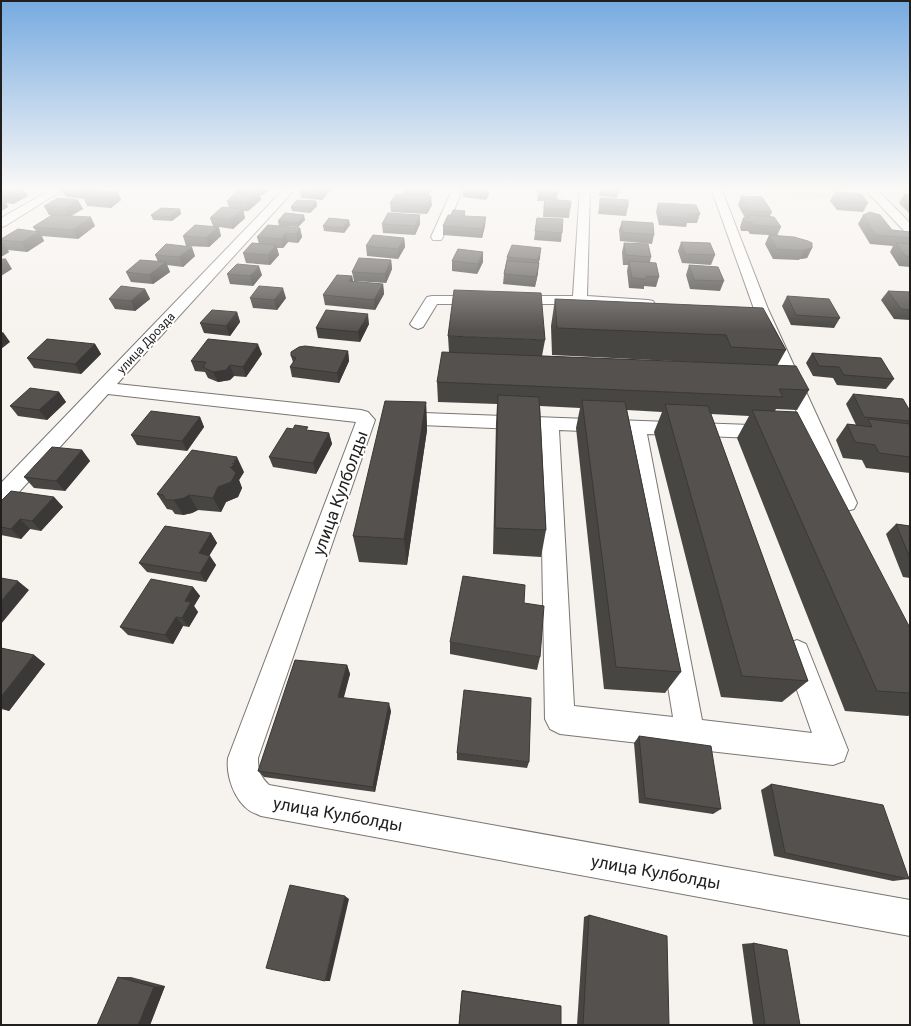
<svg xmlns="http://www.w3.org/2000/svg" width="911" height="1026" font-family="Roboto,sans-serif">
	<rect width="100%" height="100%" fill="#f6f2ee"/>
	<!-- built -->
	<path fill="#ece3da" d="M869 188H910V228Z"/>
	<!-- green -->
	<g fill="#d1dd9e">
		<path d="M624 188H703L705 192Z"/>
		<path d="M716 188H860L864 193 875 201 717 191Z"/>
	</g>
	<g fill="none" stroke-linecap="round" stroke-linejoin="round">
		<defs>
			<g id="minor">
				<path d="M54 188H66L5 226 1 227V218Z"/>
				<path d="M285 188H296L117 384 361 410 368 412 375 420 258 758C258 771 260 776 269 785L910 900V936L261 816C257 814 253 813 250 811 234 800 226 776 228 758L356 422 108 394 9 503 1 505V483Z"/>
				<path d="M453 188H463L443 237 441 240H433L431 237Z"/>
				<path d="M580 188H590L587 296 648 300 653 301 655 304 653 307 648 308 580 304H437L423 327 418 329 413 327 410 324 425 300 427 297 432 296H573Z"/>
				<path d="M711 188H721L768 309 857 503 854 509 846 511 838 509 809 440 647 434 702 720 812 733 784 653 788 644 797 640 806 644 848 750 844 761 833 765 560 734 550 729 545 719 540 430 397 424 390 422 388 418 390 414 397 412 803 427 754 309ZM559 430 627 433 673 717 574 706Z"/>
				<path d="M864 188H875L910 223V234L906 233Z"/>
			</g>
		</defs>
		<!-- minor casing -->
		<use href="#minor" stroke="#797673" stroke-width="2"/>
		<!-- minor -->
		<use href="#minor" fill="#fff" fill-rule="evenodd"/>
	</g>
	<!-- wall -->
	<g fill="#484643">
		<path d="M1 188H23L28 196 13 204 6 203 8 207 1 211Z"/>
		<path d="M63 188H101L97 190 118 192 121 200 111 208 87 206 84 199 66 197 61 189Z"/>
		<path d="M242 188H271L263 195H260L261 200 248 211H243L245 218 233 229 219 227 221 236 209 247 186 246 183 236 213 226 210 218 229 208 227 201 243 190Z"/>
		<path d="M301 188H331V190L322 200 301 198 300 189Z"/>
		<path d="M402 188H433L427 196 432 205 427 214 391 212 390 203 403 194Z"/>
		<path d="M539 188 558 193 557 200 570 209 569 218 543 217 544 201H537Z"/>
		<path d="M600 188H619L617 198 599 196Z"/>
		<path d="M463 192 489 194 486 200 463 197Z"/>
		<path d="M835 192 868 203 863 212 837 210 830 201Z"/>
		<path d="M904 194H910V214L899 203Z"/>
		<path d="M741 196 772 212 770 216 781 227 777 236 812 248 807 258 800 259 799 260 773 259 765 244 769 235 750 234 748 231H741L740 227 743 218H745L738 205Z"/>
		<path d="M600 198 628 207 626 216 598 214 599 207Z"/>
		<path d="M78 200 83 209 71 216 95 226 78 239 42 236 44 241 27 252 8 250 9 252 1 257V239L36 231 33 227 52 215H49L44 206Z"/>
		<path d="M316 201 317 206 310 213 292 211 291 207Z"/>
		<path d="M658 203 700 214 697 223H687L686 227 659 225 656 212Z"/>
		<path d="M180 209 181 214 172 221 153 220 151 215Z"/>
		<path d="M465 211V216L485 226 482 238 443 235V226L451 215Z"/>
		<path d="M420 215V224L415 235 383 233 382 224Z"/>
		<path d="M863 215 892 230 910 232V267L899 266 890 252 893 246 870 244 858 224Z"/>
		<path d="M537 218 562 233 561 242 534 240Z"/>
		<path d="M305 220 298 227 279 226 278 221Z"/>
		<path d="M622 221 654 235 652 244 620 241 619 230Z"/>
		<path d="M350 225 344 233 324 231 323 226Z"/>
		<path d="M300 228 302 237 298 243 288 242 283 248H277L279 255 270 265 246 263 243 253 259 244 257 237Z"/>
		<path d="M404 238 405 247 398 259 367 256 366 246Z"/>
		<path d="M681 242 715 255 711 265 682 263 678 251Z"/>
		<path d="M624 243 651 257 650 262 659 277 656 287 644 286V289L629 288 627 271 628 265H623L622 252Z"/>
		<path d="M483 252V262L477 274 452 271V261Z"/>
		<path d="M155 255 195 256 183 267 167 265 170 272 153 284 131 282 126 272 158 262Z"/>
		<path d="M507 257 540 258 538 263V273L535 287 503 284 504 274Z"/>
		<path d="M391 260 392 269 386 283 354 281 352 272Z"/>
		<path d="M689 265 724 281 720 291 690 289 686 275Z"/>
		<path d="M227 274 262 275 253 286 230 284Z"/>
		<path d="M352 276 353 282 383 284 384 294 375 310 325 305 323 295Z"/>
		<path d="M145 289 150 299 135 311 115 309 109 299Z"/>
		<path d="M888 291 910 292V320L894 319 881 300Z"/>
		<path d="M787 296 840 318 834 328 791 325 782 306Z"/>
		<path d="M250 298H286L277 310 253 308Z"/>
		<path d="M555 299 763 308 786 350 777 366 809 390 797 410 776 409 775 411 910 628V715L908 716 845 711 737 438 749 416 711 414 808 681 782 702 721 697 654 432 662 412 627 410 681 672 665 693 604 689 576 428 580 408 540 406 546 530 541 557 493 554 496 423 497 404 438 402 437 382 449 352 448 336 545 340 542 356 714 363 552 355 551 326Z"/>
		<path d="M237 312 240 322 230 336 204 333 200 323Z"/>
		<path d="M369 324 360 342 318 338 316 328Z"/>
		<path d="M95 344 101 354 81 374 34 368 27 358Z"/>
		<path d="M348 351 349 361 339 383 292 377 290 367 293 362 291 356Z"/>
		<path d="M812 353 894 379 886 389 837 385 833 378 813 376 806 363Z"/>
		<path d="M262 354 246 377 234 376 230 380 218 382 208 378 205 372 195 371 191 361Z"/>
		<path d="M59 392 66 402 47 420 18 416 10 406Z"/>
		<path d="M853 394 910 421V473L866 468 862 460 843 458 836 440 847 424 856 425 846 404Z"/>
		<path d="M426 402 427 430 407 565 359 562 353 536Z"/>
		<path d="M200 417 204 427 187 451 137 445 131 435Z"/>
		<path d="M309 430 329 433 332 444 316 474 273 467 269 457Z"/>
		<path d="M82 450 90 461 65 491 34 488 24 477Z"/>
		<path d="M244 472 239 480 242 488 238 497 226 502 221 512 198 510 192 513 183 515 175 514 172 510 167 509 157 494Z"/>
		<path d="M54 497 63 507 41 531 30 529 21 539 1 535V501Z"/>
		<path d="M896 524 910 526V578L903 577 886 534Z"/>
		<path d="M211 533 217 543 209 555 216 565 206 582 147 572 139 563Z"/>
		<path d="M193 587 200 596 194 606 198 612 189 627 183 626 173 644 128 635 120 627Z"/>
		<path d="M450 642 540 657 537 670 450 654Z"/>
		<path d="M1 648 34 655 45 664 9 711 1 709Z"/>
		<path d="M347 665 350 674 343 698 391 711 375 792 264 777 258 771Z"/>
		<path d="M639 736 721 809 713 814 639 803 634 743Z"/>
		<path d="M457 753 529 762 527 768 457 760Z"/>
		<path d="M771 784 909 879 893 881 774 856 761 790Z"/>
		<path d="M589 915 669 1025H577L584 917Z"/>
		<path d="M753 943 800 1025H753L742 944Z"/>
		<path d="M118 977H131L165 986 150 1025Z"/>
		<path d="M462 990 556 1005 561 1006V1025H459Z"/>
	</g>
	<!-- shaded-wall -->
	<g fill="#3b3937">
		<path d="M23 188 28 196 13 204 8 195Z"/>
		<path d="M84 188H92L94 192 84 197 80 190Z"/>
		<path d="M95 188H101L96 191Z"/>
		<path d="M261 188H271L263 195Z"/>
		<path d="M324 188H331V190L322 200 320 191Z"/>
		<path d="M427 188H433L427 197Z"/>
		<path d="M489 189V194L486 200V195Z"/>
		<path d="M259 191 261 200 248 211 246 202Z"/>
		<path d="M118 192 121 200 111 208 107 199Z"/>
		<path d="M431 196 432 205 427 214 426 206Z"/>
		<path d="M3 199 8 207 1 211V200Z"/>
		<path d="M78 200 83 209 69 217 65 208Z"/>
		<path d="M316 201 317 206 310 213V208Z"/>
		<path d="M180 209 181 214 172 221 170 217Z"/>
		<path d="M243 209 245 218 233 229 230 219Z"/>
		<path d="M304 215 305 220 298 227 297 223Z"/>
		<path d="M420 215V224L415 235V226Z"/>
		<path d="M91 217 95 226 78 239 73 230Z"/>
		<path d="M486 217 485 226 482 238V229Z"/>
		<path d="M349 220 350 225 344 233 343 228Z"/>
		<path d="M218 227 221 236 209 247 206 238Z"/>
		<path d="M300 228 302 237 298 243 296 234Z"/>
		<path d="M39 232 44 241 27 252 22 242Z"/>
		<path d="M286 233 288 242 283 248 281 239Z"/>
		<path d="M404 238 405 247 398 259V249Z"/>
		<path d="M3 243 9 252 1 257V244Z"/>
		<path d="M276 245 279 255 270 265 268 255Z"/>
		<path d="M192 247 195 256 183 267 179 257Z"/>
		<path d="M541 248 540 258 537 270 538 260Z"/>
		<path d="M812 248 807 258 800 259 804 251 803 250Z"/>
		<path d="M483 252V262L477 274 478 264Z"/>
		<path d="M6 259 12 269 1 276V262Z"/>
		<path d="M391 260 392 269 386 283 385 274Z"/>
		<path d="M166 262 170 272 153 284 149 275Z"/>
		<path d="M539 263 538 273 535 287 536 277Z"/>
		<path d="M259 266 262 275 253 286 250 276Z"/>
		<path d="M352 276 354 286 349 281Z"/>
		<path d="M383 284 384 294 375 310 374 300Z"/>
		<path d="M283 288 286 298 277 310 274 300Z"/>
		<path d="M145 289 150 299 135 311 131 301Z"/>
		<path d="M237 312 240 322 230 336 226 326Z"/>
		<path d="M368 314 369 324 360 342 358 332Z"/>
		<path d="M3 332 10 342 1 349V333Z"/>
		<path d="M95 344 101 354 81 374 75 364Z"/>
		<path d="M258 344 262 354 246 377 243 367Z"/>
		<path d="M348 351 349 361 339 383 337 373Z"/>
		<path d="M230 365 234 376 230 380 218 382 213 372Z"/>
		<path d="M59 392 66 402 47 420 39 410Z"/>
		<path d="M426 402 427 430 407 565 404 539Z"/>
		<path d="M200 417 204 427 187 451 182 441Z"/>
		<path d="M329 433 332 444 316 474 313 463Z"/>
		<path d="M82 450 90 461 65 491 56 481Z"/>
		<path d="M237 457 244 472 239 480 242 488 238 497 226 502 221 512 213 498 218 487Z"/>
		<path d="M189 495 198 510 192 513 183 515 174 500Z"/>
		<path d="M54 497 63 507 41 531 32 521Z"/>
		<path d="M20 519 30 529 21 539 11 529Z"/>
		<path d="M211 533 217 543 205 563 199 553Z"/>
		<path d="M210 556 216 565 206 582 200 573Z"/>
		<path d="M18 581 29 590 1 624V601Z"/>
		<path d="M193 587 200 596 194 606 198 612 189 627 182 618 185 601Z"/>
		<path d="M176 617 183 626 173 644 165 635Z"/>
		<path d="M34 655 45 664 9 711 1 707V697Z"/>
		<path d="M347 665 350 674 342 705 338 697Z"/>
		<path d="M389 703 391 711 375 792 373 787Z"/>
		<path d="M345 896 349 899 330 981H325Z"/>
		<path d="M165 986 150 1025H138L154 987Z"/>
	</g>
	<!-- building -->
	<g fill="#54514e" stroke="#3b3937">
		<path d="M5 188H23L8 195 1 194V190Z"/>
		<path d="M63 188H84L80 190 61 189Z"/>
		<path d="M301 188H324L320 191 300 189Z"/>
		<path d="M466 188 489 189 486 195 463 192Z"/>
		<path d="M539 188H558V193L538 192Z"/>
		<path d="M600 188H619V190Z"/>
		<path d="M95 190 118 192 107 199 83 197Z"/>
		<path d="M239 190 259 191 246 202 227 201Z"/>
		<path d="M835 192 861 194 868 203 841 201Z"/>
		<path d="M396 194 431 196 426 206 390 203Z"/>
		<path d="M904 194H910V200Z"/>
		<path d="M741 196 762 197 772 212 750 211Z"/>
		<path d="M58 198 78 200 65 208 44 206Z"/>
		<path d="M600 198 628 200V207L600 205Z"/>
		<path d="M545 199 571 201 570 209 544 208Z"/>
		<path d="M297 200 316 201 310 208 291 207Z"/>
		<path d="M658 203 696 205 700 214H687L689 218 661 216Z"/>
		<path d="M222 207 243 209 230 219 210 218Z"/>
		<path d="M161 208 180 209 170 217 151 215Z"/>
		<path d="M453 210 465 211 463 216 486 217 482 229 443 226 448 215H451Z"/>
		<path d="M870 212 880 215 892 230 910 232V238L875 235 863 215Z"/>
		<path d="M285 213 304 215 297 223 278 221Z"/>
		<path d="M388 213 420 215 415 226 382 224Z"/>
		<path d="M52 215 91 217 73 230 33 227Z"/>
		<path d="M748 215 774 217 781 227 753 225 752 222H745L743 218H749Z"/>
		<path d="M329 218 349 220 343 228 323 226Z"/>
		<path d="M537 218 563 219 562 233 535 231Z"/>
		<path d="M622 221 653 223 654 235 622 232Z"/>
		<path d="M195 225 218 227 206 238 183 236Z"/>
		<path d="M268 225 300 228 296 234 286 233 281 239 257 237Z"/>
		<path d="M18 229 39 232 22 242 1 240V239Z"/>
		<path d="M373 235 404 238 398 249 366 246Z"/>
		<path d="M769 235 794 237 808 241 812 243V248L803 250 804 251 777 249Z"/>
		<path d="M681 242 710 243 715 255 685 254Z"/>
		<path d="M252 243 276 245 268 255 243 253Z"/>
		<path d="M624 243 648 244 651 257 626 255Z"/>
		<path d="M896 243 910 244V257L905 256Z"/>
		<path d="M166 244 192 247 179 257 155 255Z"/>
		<path d="M512 245 541 248 538 260 507 257Z"/>
		<path d="M458 249 483 252 478 264 452 261Z"/>
		<path d="M359 258 391 260 385 274 352 272Z"/>
		<path d="M1 259H6L1 262Z"/>
		<path d="M140 260 166 262 149 275 126 272Z"/>
		<path d="M507 261 539 263 536 277 504 274Z"/>
		<path d="M629 261 656 263 659 277 646 276V279L632 278Z"/>
		<path d="M237 264 259 266 250 276 227 274Z"/>
		<path d="M689 265 718 267 724 281 694 280Z"/>
		<path d="M337 275 352 276 349 281 383 284 374 300 323 295Z"/>
		<path d="M121 286 145 289 131 301 109 299Z"/>
		<path d="M259 286 283 288 274 300 250 298Z"/>
		<path d="M454 290 541 293 545 340 448 336Z"/>
		<path d="M888 291 910 292V310L901 309Z"/>
		<path d="M787 296 829 299 840 318 796 315Z"/>
		<path d="M555 299 763 308 786 350 731 347 726 335 557 328Z"/>
		<path d="M212 310 237 312 226 326 200 323Z"/>
		<path d="M326 310 368 314 358 332 316 328Z"/>
		<path d="M47 339 95 344 75 364 27 358Z"/>
		<path d="M208 339 258 344 243 367 230 365 226 370 213 372 203 367 206 362 191 361Z"/>
		<path d="M305 346 348 351 337 373 290 367 296 358 291 356V352L299 347Z"/>
		<path d="M442 352 796 366 809 390 779 389 783 397 437 382Z"/>
		<path d="M812 353 881 358 894 379 844 375 839 367 819 366Z"/>
		<path d="M30 388 59 392 39 410 10 406Z"/>
		<path d="M853 394 903 399 910 411V421L864 417Z"/>
		<path d="M498 395 539 397 546 530 495 528Z"/>
		<path d="M582 400 625 402 681 672 616 667Z"/>
		<path d="M385 401 426 402 404 539 353 536Z"/>
		<path d="M665 404 708 406 808 681 742 676Z"/>
		<path d="M752 410 797 412 910 628V693L877 691Z"/>
		<path d="M151 411 200 417 182 441 131 435Z"/>
		<path d="M868 419 910 424V457L879 453 875 445 855 442 847 424 872 427Z"/>
		<path d="M295 425 308 427 306 430 329 433 313 463 269 457 287 428 293 429Z"/>
		<path d="M52 447 82 450 56 481 24 477Z"/>
		<path d="M192 450 237 457 230 467 236 473 231 482 218 487 213 498 189 495 184 498 174 500H166L163 495 157 494Z"/>
		<path d="M11 491 54 497 32 521 20 519 11 529 1 527V501Z"/>
		<path d="M896 524 910 526V558Z"/>
		<path d="M165 526 211 533 199 553 210 556 200 573 139 563Z"/>
		<path d="M463 576 525 585 524 603 544 606 540 657 450 642Z"/>
		<path d="M1 578 18 581 1 601Z"/>
		<path d="M151 579 193 587 185 601 191 602 182 618 176 617 165 635 120 627Z"/>
		<path d="M1 648 34 655 1 697Z"/>
		<path d="M295 660 347 665 338 697 389 703 373 787 258 771Z"/>
		<path d="M464 690 531 698 529 762 457 753Z"/>
		<path d="M639 736 711 746 721 809 645 798Z"/>
		<path d="M771 784 883 805 909 879 785 853Z"/>
		<path d="M290 885 345 896 325 981 266 968Z"/>
		<path d="M589 915 667 936 669 1025H583Z"/>
		<path d="M753 943 787 950 800 1025H765Z"/>
		<path d="M118 977 154 987 138 1025H97Z"/>
		<path d="M462 991 561 1006V1025H459Z"/>
	</g>
	<!-- sky -->
	<linearGradient id="sky" x2="0" y2="1"><stop stop-color="#76aae0"/><stop offset="0.57" stop-color="#fbf9f7"/><stop offset="1" stop-color="#fbf9f7" stop-opacity="0"/></linearGradient>
	<rect width="911" height="331" fill="url(#sky)"/>
	<g text-anchor="middle" stroke-width="4" stroke-linejoin="round" paint-order="stroke">
		<!-- far-street labels -->
		<g font-size="12" fill="#201f1d" stroke="#fff">
			<text transform="translate(146 343) rotate(-47)" y="4">улица Дрозда</text>
		</g>
		<!-- near-street labels -->
		<g font-size="17" fill="#201f1d" stroke="#fff">
			<text transform="translate(340 493) rotate(-70)" y="6">улица Кулболды</text>
			<text transform="translate(338 814) rotate(10)" y="6">улица Кулболды</text>
			<text transform="translate(656 872) rotate(10)" y="6">улица Кулболды</text>
		</g>
	</g>
	<!-- border -->
	<rect width="911" height="1026" fill="none" stroke="#201f1d" stroke-width="4"/>
</svg>
